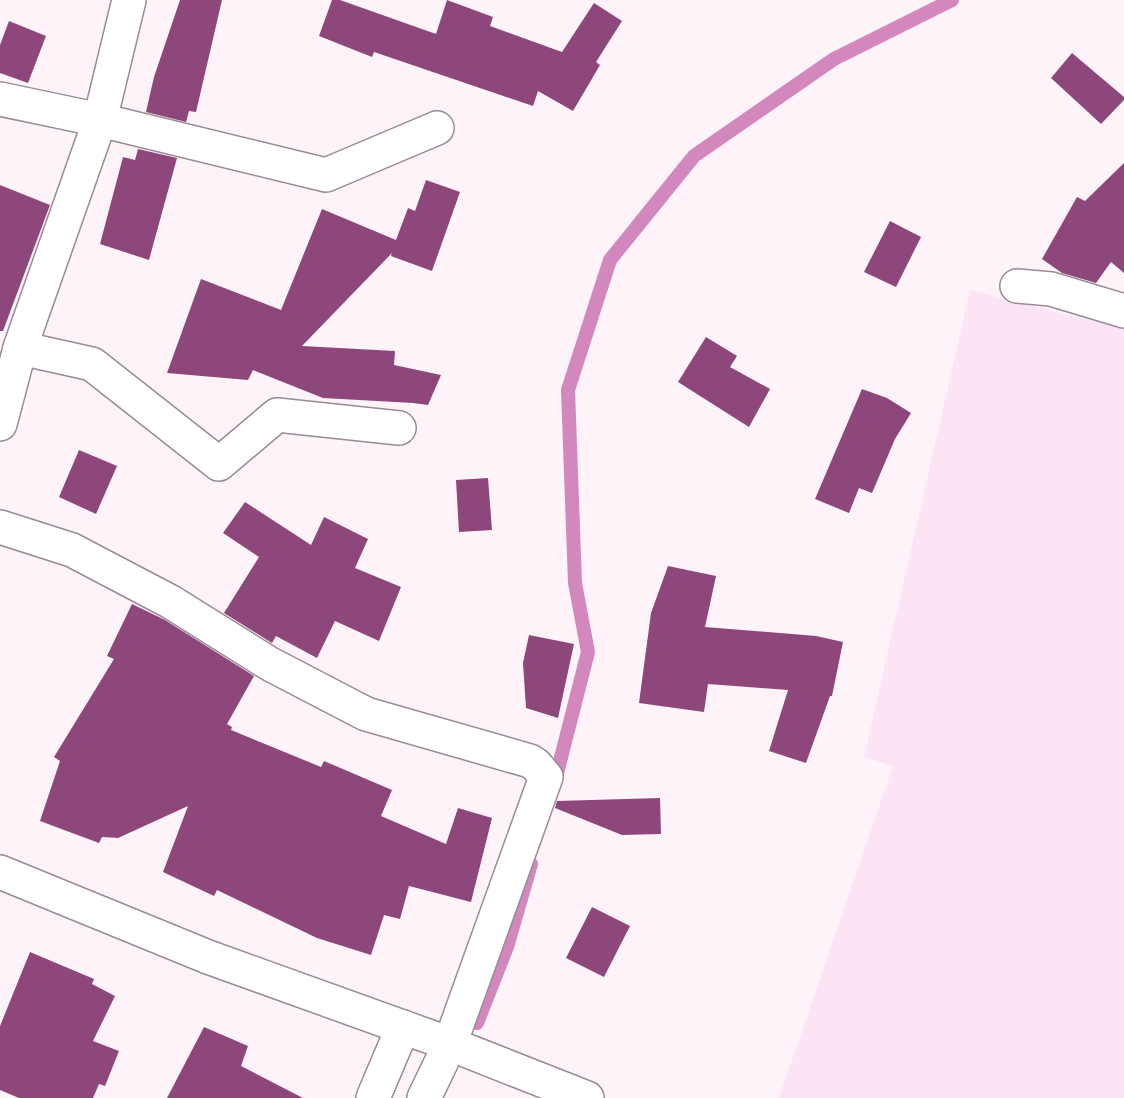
<svg xmlns="http://www.w3.org/2000/svg" width="1124" height="1098" font-family="Spectral,serif">
	<rect width="100%" height="100%" fill="#fdf3f9"/>
	<!-- built -->
	<path fill="#fce4f4" d="M970 290 1124 329V1098H779L893 766 864 757Z"/>
	<g fill="none" stroke-linecap="round" stroke-linejoin="round">
		<!-- stream -->
		<g stroke="#d388bd" stroke-width="14">
			<path d="M554 785 588 652 575 583 568 390 610 260 694 156 834 59 952 0"/>
			<path d="M477 1023 507 947 531 864"/>
		</g>
	</g>
	<!-- building -->
	<g fill="#8d477b">
		<path d="M180 0H222L196 112 189 111 186 122 146 112 154 77Z"/>
		<path d="M332 0H340L436 34 447 0 493 17 490 26 562 52 594 3 622 21 596 62 600 65 573 111 538 91 533 106 374 52 372 57 319 36Z"/>
		<path d="M9 21 46 36 28 83 0 73V45Z"/>
		<path d="M1072 53 1124 97V100L1101 124 1051 78Z"/>
		<path d="M138 149 177 158 149 260 100 244 123 157 135 160Z"/>
		<path d="M1124 163V273L1111 262 1096 283 1062 273 1042 259 1077 197 1085 201Z"/>
		<path d="M426 180 460 192 432 271 391 256 392 253 302 346 395 351 394 365 441 375 428 405 413 403 323 398 253 370 248 380 167 373 201 279 281 310 322 209 396 240 408 208 415 211Z"/>
		<path d="M0 185 50 205 3 331H0Z"/>
		<path d="M890 221 921 237 896 287 864 272Z"/>
		<path d="M706 337 737 356 730 367 770 389 749 427 678 382Z"/>
		<path d="M862 389 887 398 911 413 895 439 872 493 859 488 849 513 815 499Z"/>
		<path d="M79 450 117 466 96 514 59 497Z"/>
		<path d="M488 478 492 530 459 532 456 480Z"/>
		<path d="M245 502 311 545 324 517 368 539 355 568 401 587 379 641 335 621 317 658 276 636 272 643 224 613 259 557 223 533Z"/>
		<path d="M668 566 716 576 705 627 816 636 843 642 832 696H830L806 763 769 751 788 690 708 684 704 712 639 703 651 613Z"/>
		<path d="M132 604 165 620 254 676 227 724 232 727 231 730 321 767 324 761 392 790 381 816 446 844 458 808 492 818 471 902 409 886 400 919 384 915 371 955 317 938 217 890 214 896 163 872 188 806 118 838 102 837 99 843 40 821 60 761 54 757 114 659 107 656Z"/>
		<path d="M529 635 574 644 558 718 526 708 523 663Z"/>
		<path d="M660 798 661 834 622 835 555 808 557 801Z"/>
		<path d="M592 907 630 926 604 977 566 958Z"/>
		<path d="M30 952 94 979 92 984 115 996 93 1041 119 1051 105 1086 99 1084 93 1098H19L0 1090V1026Z"/>
		<path d="M204 1027 248 1046 241 1066 303 1098H167Z"/>
	</g>
	<g fill="none" stroke-linecap="round" stroke-linejoin="round">
		<defs>
			<g id="minor">
				<path d="M0 99 100 120 326 175 437 128"/>
				<path d="M1017 286 1051 289 1124 311"/>
				<path d="M20 348 92 364 219 464 277 415 399 428"/>
				<path d="M0 424 20 348 100 120 129 0"/>
				<path d="M0 527 72 550 171 602 270 664 366 714 530 761 536 765 546 777 450 1044 424 1098"/>
				<path d="M0 872 208 957 450 1044 587 1098"/>
				<path d="M373 1098 403 1027"/>
			</g>
		</defs>
		<!-- minor casing -->
		<use href="#minor" stroke="#9a8a95" stroke-width="36"/>
		<!-- minor -->
		<use href="#minor" stroke="#fff" stroke-width="33"/>
	</g>
</svg>
